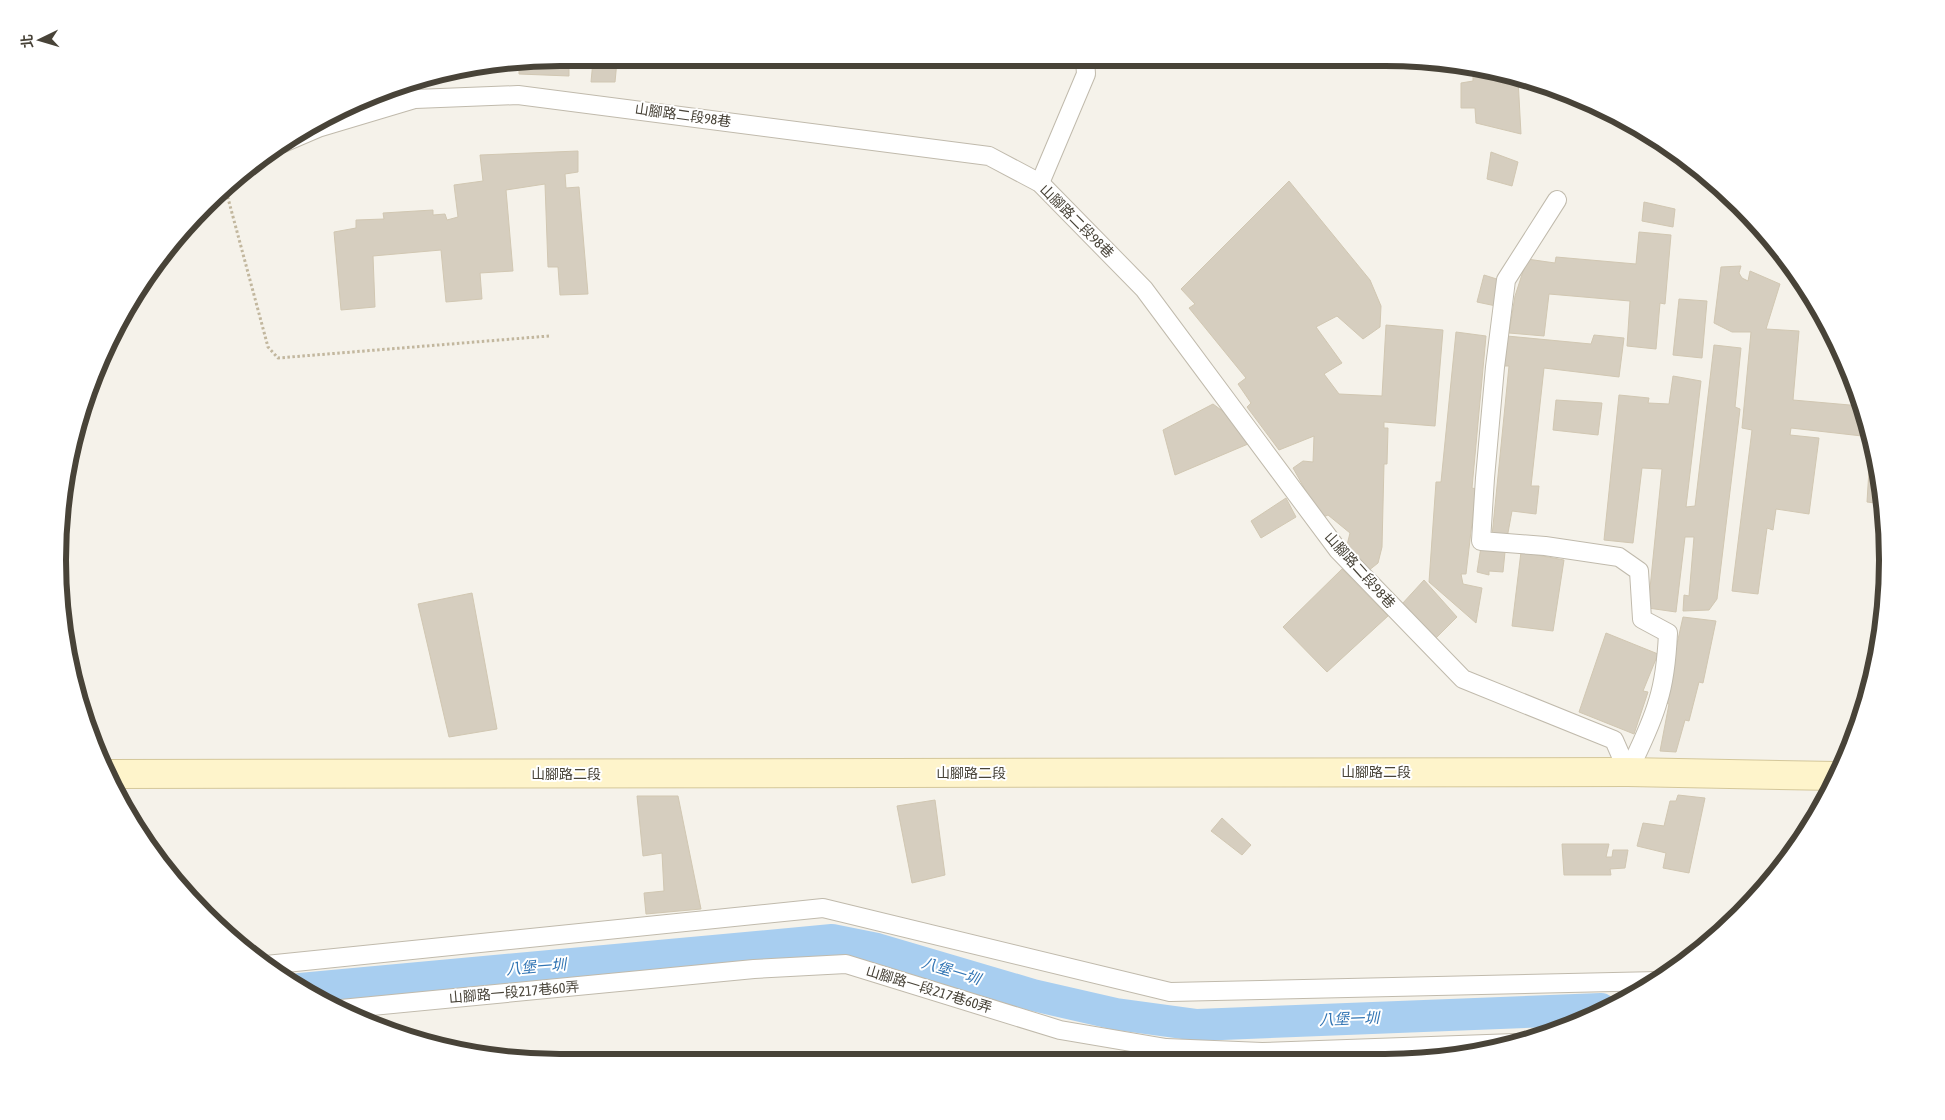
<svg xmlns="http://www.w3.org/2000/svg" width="1945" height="1120" font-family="'Asap Condensed','Noto Sans TC',sans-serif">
	<rect width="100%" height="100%" fill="#f5f2ea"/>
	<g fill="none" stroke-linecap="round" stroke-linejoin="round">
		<!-- canal -->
		<path stroke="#a8cef0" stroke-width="32" d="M300 989 832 940 877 949 1033 995 1116 1014 1197 1025 1601 1009"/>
	</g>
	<!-- building -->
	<g fill="#d6cebf" stroke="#d1c7b2">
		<path d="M593 61H617L615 82H591Z"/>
		<path d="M519 62H569V76L519 74Z"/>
		<path d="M1473 71 1518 79 1521 134 1476 123 1475 108H1461V83L1473 81Z"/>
		<path d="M578 151V172L565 174 566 188 579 187 588 294 560 295 558 267H548L545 184 506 190 513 271 480 273 482 299 446 302 441 250 373 256 375 307 341 310 334 232 356 228V220L384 219 383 213 433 210V215L445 214 447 220 458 217 454 185 483 181 480 155Z"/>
		<path d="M1491 152 1518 162 1512 186 1487 179Z"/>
		<path d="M1289 181 1370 280 1381 306 1380 327 1363 339 1337 316 1316 327 1342 363 1324 374 1339 394 1382 396 1386 325 1443 330 1435 426 1384 422V428H1388L1387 464H1384L1382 547 1378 563 1368 571 1347 545 1350 533 1328 515 1321 518 1293 468 1303 461 1313 462 1314 436 1279 450 1247 407 1251 403 1238 384 1246 378 1189 308 1195 304 1181 289Z"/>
		<path d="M1644 202 1675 209 1673 227 1642 221Z"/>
		<path d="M1639 232 1671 235 1665 304 1660 303 1656 349 1627 346 1630 301 1549 294 1544 336 1509 333 1515 296 1527 259 1555 263 1556 257 1636 264Z"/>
		<path d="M1741 266 1739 273 1742 278 1748 281 1750 271 1780 284 1766 329 1799 331 1793 400 1861 406 1870 430 1883 504 1867 502 1871 437 1791 428 1790 435 1819 438 1809 514 1776 509 1773 530 1767 528 1758 594 1732 591 1752 430 1742 428 1751 332H1732L1714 323 1721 267Z"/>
		<path d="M1484 275 1503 281 1496 306 1477 302Z"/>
		<path d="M1679 299 1707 301 1702 358 1673 355Z"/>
		<path d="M1456 332 1486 336 1472 488 1476 489 1466 574H1461L1463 584 1482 588 1476 623 1429 582 1436 482H1441Z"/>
		<path d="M1594 335 1624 338 1619 377 1544 368 1531 486H1539L1536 514 1512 511 1507 538 1492 536 1509 366H1504L1507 336 1591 344Z"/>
		<path d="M1714 345 1741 348 1735 407 1740 409 1717 599 1709 610 1683 611 1684 595 1689 596 1694 537H1685L1676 612 1648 608 1662 469 1642 468 1633 543 1604 540 1619 395 1649 398 1648 403 1669 404 1673 376 1701 381 1686 507 1695 506Z"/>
		<path d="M1556 400 1602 403 1598 435 1553 430Z"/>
		<path d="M1213 404 1232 418 1248 444 1175 475 1163 430Z"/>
		<path d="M1286 498 1296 517 1261 538 1251 521Z"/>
		<path d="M1481 547 1505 552 1503 572 1489 571V575L1477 572Z"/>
		<path d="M1521 552 1564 560 1553 631 1512 626Z"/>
		<path d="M1342 569 1388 616 1327 672 1283 627Z"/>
		<path d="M1424 580 1457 617 1435 639 1402 604Z"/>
		<path d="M472 593 497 729 449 737 418 604Z"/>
		<path d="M1683 617 1716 621 1703 683 1699 682 1689 721 1685 720 1676 752 1660 751 1669 704 1664 702Z"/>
		<path d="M1606 633 1658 654 1643 691 1648 692 1634 734 1579 712Z"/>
		<path d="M1678 795 1705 798 1689 873 1663 868 1666 853 1637 846 1643 823 1664 826 1670 801H1676Z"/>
		<path d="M637 796H678L701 909 646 914 644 893 664 891 662 853 643 856Z"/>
		<path d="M935 800 945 875 912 883 897 806Z"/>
		<path d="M1222 818 1251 845 1242 855 1211 831Z"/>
		<path d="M1562 844H1609L1606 857H1612L1613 850H1628L1625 868 1610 869 1611 875H1564Z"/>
	</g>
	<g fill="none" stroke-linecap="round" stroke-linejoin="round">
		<defs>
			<g id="service">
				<path d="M283 143 318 128 415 99 518 95 989 156 1040 183 1144 289 1338 550 1463 679 1614 740 1628 772"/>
				<path d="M1040 183 1086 74 1085 60"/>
				<path d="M1557 200 1506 280 1495 367 1485 478 1481 541 1545 546 1619 557 1639 571 1642 619 1668 633C1667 655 1665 679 1658 701 1651 726 1639 749 1628 772"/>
				<path d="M266 965 823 908 1170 992 1658 981"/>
				<path d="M341 1009 754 969 846 964 1060 1030 1166 1048 1262 1052 1515 1043"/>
			</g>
			<path id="secondary" d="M107 774 1628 772 1836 776"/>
		</defs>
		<!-- service casing -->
		<use href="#service" stroke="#c0baac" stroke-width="20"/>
		<!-- secondary casing -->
		<use href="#secondary" stroke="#d4c79a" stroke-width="30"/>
		<!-- path -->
		<path stroke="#c2b79e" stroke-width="3" stroke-dasharray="2.5 2.5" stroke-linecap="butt" d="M225 187 268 347 278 358 549 336"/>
		<!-- service -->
		<use href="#service" stroke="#fff" stroke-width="18"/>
		<!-- secondary -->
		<use href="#secondary" stroke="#fef4cb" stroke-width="28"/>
	</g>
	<g text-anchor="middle" stroke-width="4" stroke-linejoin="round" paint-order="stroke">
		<!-- street labels -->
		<g font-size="14" fill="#484338" stroke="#fff">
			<text transform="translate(683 115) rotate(8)" y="5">山腳路二段98巷</text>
			<text transform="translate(1077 221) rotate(45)" y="5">山腳路二段98巷</text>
			<text transform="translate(1360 570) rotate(48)" y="5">山腳路二段98巷</text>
			<text x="1376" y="777">山腳路二段</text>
			<text x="971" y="778">山腳路二段</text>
			<text x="566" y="779">山腳路二段</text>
			<text transform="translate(929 989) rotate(17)" y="5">山腳路一段217巷60弄</text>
			<text transform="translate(514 992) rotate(-5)" y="5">山腳路一段217巷60弄</text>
		</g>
		<!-- water labels -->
		<g font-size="15" font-style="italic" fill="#3275b4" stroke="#fff">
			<text transform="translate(536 967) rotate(-5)" y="5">八堡一圳</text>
			<text transform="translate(951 971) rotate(17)" y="5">八堡一圳</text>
			<text transform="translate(1349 1019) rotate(-2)" y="5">八堡一圳</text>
		</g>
	</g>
	<!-- crop -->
	<path d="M0 0H1945V1120H0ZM560 66H1385A494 494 0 0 1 1879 560V560A494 494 0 0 1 1385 1054H560A494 494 0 0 1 66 560V560A494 494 0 0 1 560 66Z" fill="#fff" fill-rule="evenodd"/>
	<path fill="none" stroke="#484338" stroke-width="6" d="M560 66H1385A494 494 0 0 1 1879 560V560A494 494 0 0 1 1385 1054H560A494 494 0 0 1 66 560V560A494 494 0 0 1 560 66Z"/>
	<!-- north arrow -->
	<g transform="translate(40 40) rotate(265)" stroke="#ffffff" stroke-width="4" paint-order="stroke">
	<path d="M0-4L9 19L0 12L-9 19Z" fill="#484338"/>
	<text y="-8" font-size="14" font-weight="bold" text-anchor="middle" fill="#484338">北</text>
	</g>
</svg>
